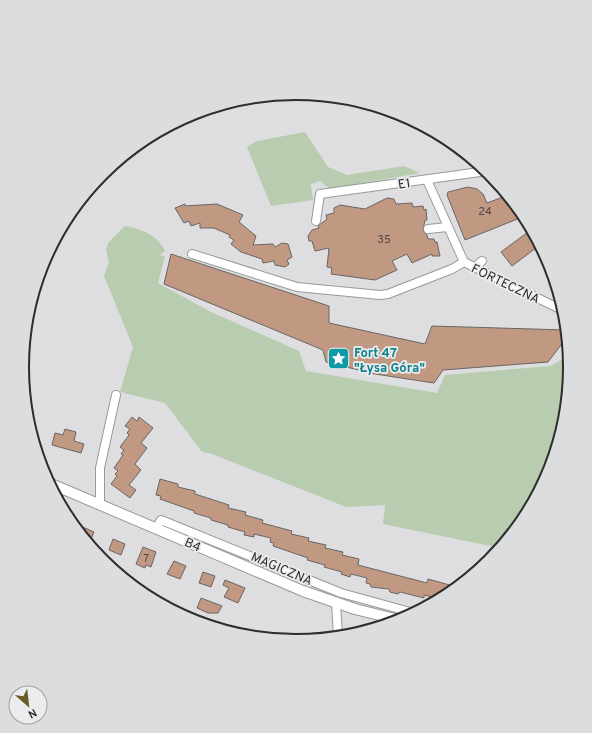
<svg xmlns="http://www.w3.org/2000/svg" width="592" height="733" font-family="Overpass,sans-serif">
	<rect width="100%" height="100%" fill="#dedee0"/>
	<!-- green -->
	<g fill="#b8ccaf">
		<path d="M305 132 328 167 347 175 404 166 420 173 330 189 320 181 311 184 313 200 271 206 247 147 257 141Z"/>
		<path d="M125 226C141 229 158 235 165 251L159 255 165 256 158 283 209 311 299 351 306 371 437 393 445 375 550 366 569 356C573 394 562 435 549 470 544 484 535 498 528 511L522 510 519 525 500 548 383 524 385 505 346 507 212 454 202 452 165 403 120 392 133 347 104 276 109 262 106 250 108 243Z"/>
	</g>
	<!-- building -->
	<g fill="#c19983" stroke="#676665">
		<path d="M468 187 477 189 483 194 487 203 508 195 513 201 520 218 465 240 447 195 448 192Z"/>
		<path d="M387 198 394 199 396 204 412 203 413 207 423 206 424 210 426 209 427 220H425L423 230 427 235 428 239H434L435 242H437L440 256H432V254L412 263 407 254 392 261 397 270 375 280 331 274 332 268 327 267 329 248 315 251 312 241H309L308 236 312 230 319 228 318 226 327 219 326 215 334 213V208L340 205 365 209Z"/>
		<path d="M185 204V206L217 204 243 215 239 222 256 236 253 245 273 244 275 247 282 243 288 244 292 257 287 260 289 264 285 267 275 265 274 261 263 263 262 259 241 252 231 244 234 240 229 237 230 235 214 228H200V223L191 226 189 221 184 223 175 208Z"/>
		<path d="M532 229 540 245 512 266 501 252Z"/>
		<path d="M171 254 329 306V323L425 344 432 326 566 330 567 337 548 362 443 370 434 383 375 374 326 362 323 350 164 284Z"/>
		<path d="M132 417 137 421 139 417 153 428 141 443 147 448 135 464 141 470 129 485 136 490 130 498 111 484 117 476 115 474 118 471 114 468 123 455 121 454 124 450 120 447 129 435 127 433 130 429 125 426Z"/>
		<path d="M65 429 76 432 74 441 84 444 81 453 52 445 55 433 63 435Z"/>
		<path d="M160 479 178 484V487L195 491V494L229 505 228 508 246 512 245 515 263 520 262 523 292 531 291 534 309 538 308 541 326 545 325 548 343 552 342 555 359 559 358 565 427 583 428 579 457 587 440 599 424 595V598L400 592 398 594 390 592 389 589 371 587 370 584 366 583 367 578 351 574 350 577 341 574 342 572 324 567 325 565 307 560 308 558 273 546 274 543 270 542 271 538 254 534V537L244 535 245 532 228 527V525L211 520V518L194 513V511L160 499 161 496 156 495Z"/>
		<path d="M71 522 94 532 89 544Z"/>
		<path d="M113 539 125 544 121 555 109 550Z"/>
		<path d="M143 547 156 552 151 567 146 565 145 568 136 564Z"/>
		<path d="M174 561 186 566 180 579 167 574Z"/>
		<path d="M203 572 215 576 211 587 199 583Z"/>
		<path d="M225 580 245 588 238 603 224 597 229 588 223 585Z"/>
		<path d="M201 598 222 606 218 613H208L197 608Z"/>
	</g>
	<g fill="none" stroke-linecap="round" stroke-linejoin="round">
		<defs>
			<g id="minor">
				<path d="M427 180 464 262 564 311"/>
				<path d="M316 221 320 194 487 171"/>
				<path d="M428 229 448 227"/>
				<path d="M192 254 297 287 380 295 388 294 452 269 464 262"/>
				<path d="M474 268 482 261"/>
				<path d="M100 504V468L116 395"/>
				<path d="M156 528 161 520 341 593 414 613"/>
				<path d="M336 603 338 636"/>
			</g>
			<path id="tertiary" d="M49 483 303 591 355 609 399 620"/>
		</defs>
		<!-- minor casing -->
		<use href="#minor" stroke="#99999b" stroke-width="10"/>
		<!-- tertiary casing -->
		<use href="#tertiary" stroke="#99999b" stroke-width="12"/>
		<!-- minor -->
		<use href="#minor" stroke="#fff" stroke-width="8"/>
		<!-- tertiary -->
		<use href="#tertiary" stroke="#fff" stroke-width="10"/>
	</g>
	<!-- icons -->
	<defs>
		<symbol id="sight-square" viewBox="-11 -11 22 22"><rect x="-9" y="-9" width="18" height="18" rx="4" fill="#0f9aa8" stroke="#ebeced"/><path d="M0-6L1.8-2.2L6-1.7L2.9 1.2L3.7 5.4L0 3.3L-3.7 5.4L-2.9 1.2L-6-1.7L-1.8-2.2Z" fill="#fff"/></symbol>
	</defs>
	<g fill-rule="evenodd">
		<use href="#sight-square" x="326" y="346" width="25" height="25"/>
	</g>
	<g text-anchor="middle" stroke-width="3.5" stroke-linejoin="round" paint-order="stroke">
		<!-- number labels -->
		<g font-size="11" fill="#524843">
			<text x="485" y="215">24</text>
			<text x="384" y="243">35</text>
			<text x="146" y="562">7</text>
		</g>
		<!-- street labels -->
		<g font-size="13" fill="#2d2d2e" stroke="#ebeced">
			<text transform="translate(404 183) rotate(-8)" y="5">E1</text>
			<text transform="translate(506 283) rotate(26)" y="5">FORTECZNA</text>
			<text transform="translate(193 544) rotate(23)" y="5">B4</text>
			<text transform="translate(282 568) rotate(23)" y="5">MAGICZNA</text>
		</g>
		<!-- culture labels -->
		<g font-size="13" font-weight="bold" fill="#0d838f" stroke="#ebeced" text-anchor="start">
			<text x="354" y="357">Fort 47<tspan x="354" dy="15">"Łysa Góra"</tspan></text>
		</g>
	</g>
	<!-- crop -->
	<path d="M0 0H592V733H0ZM29 367a267 267 0 1 1 534 0a267 267 0 1 1-534 0Z" fill="#dcddde" fill-rule="evenodd"/>
	<path fill="none" stroke="#2d2d2e" stroke-width="2" d="M29 367a267 267 0 1 1 534 0a267 267 0 1 1-534 0Z"/>
	<!-- north arrow -->
	<g transform="translate(28 705) rotate(152)"><circle r="19" fill="#ebeced" stroke="#9fa0a1"/>
	<path d="M0-3L7 15L0 10L-7 15Z" fill="#6a5b28"/>
	<text y="-6" font-size="11" font-weight="bold" text-anchor="middle" fill="#2d2d2e">N</text>
	</g>
</svg>
